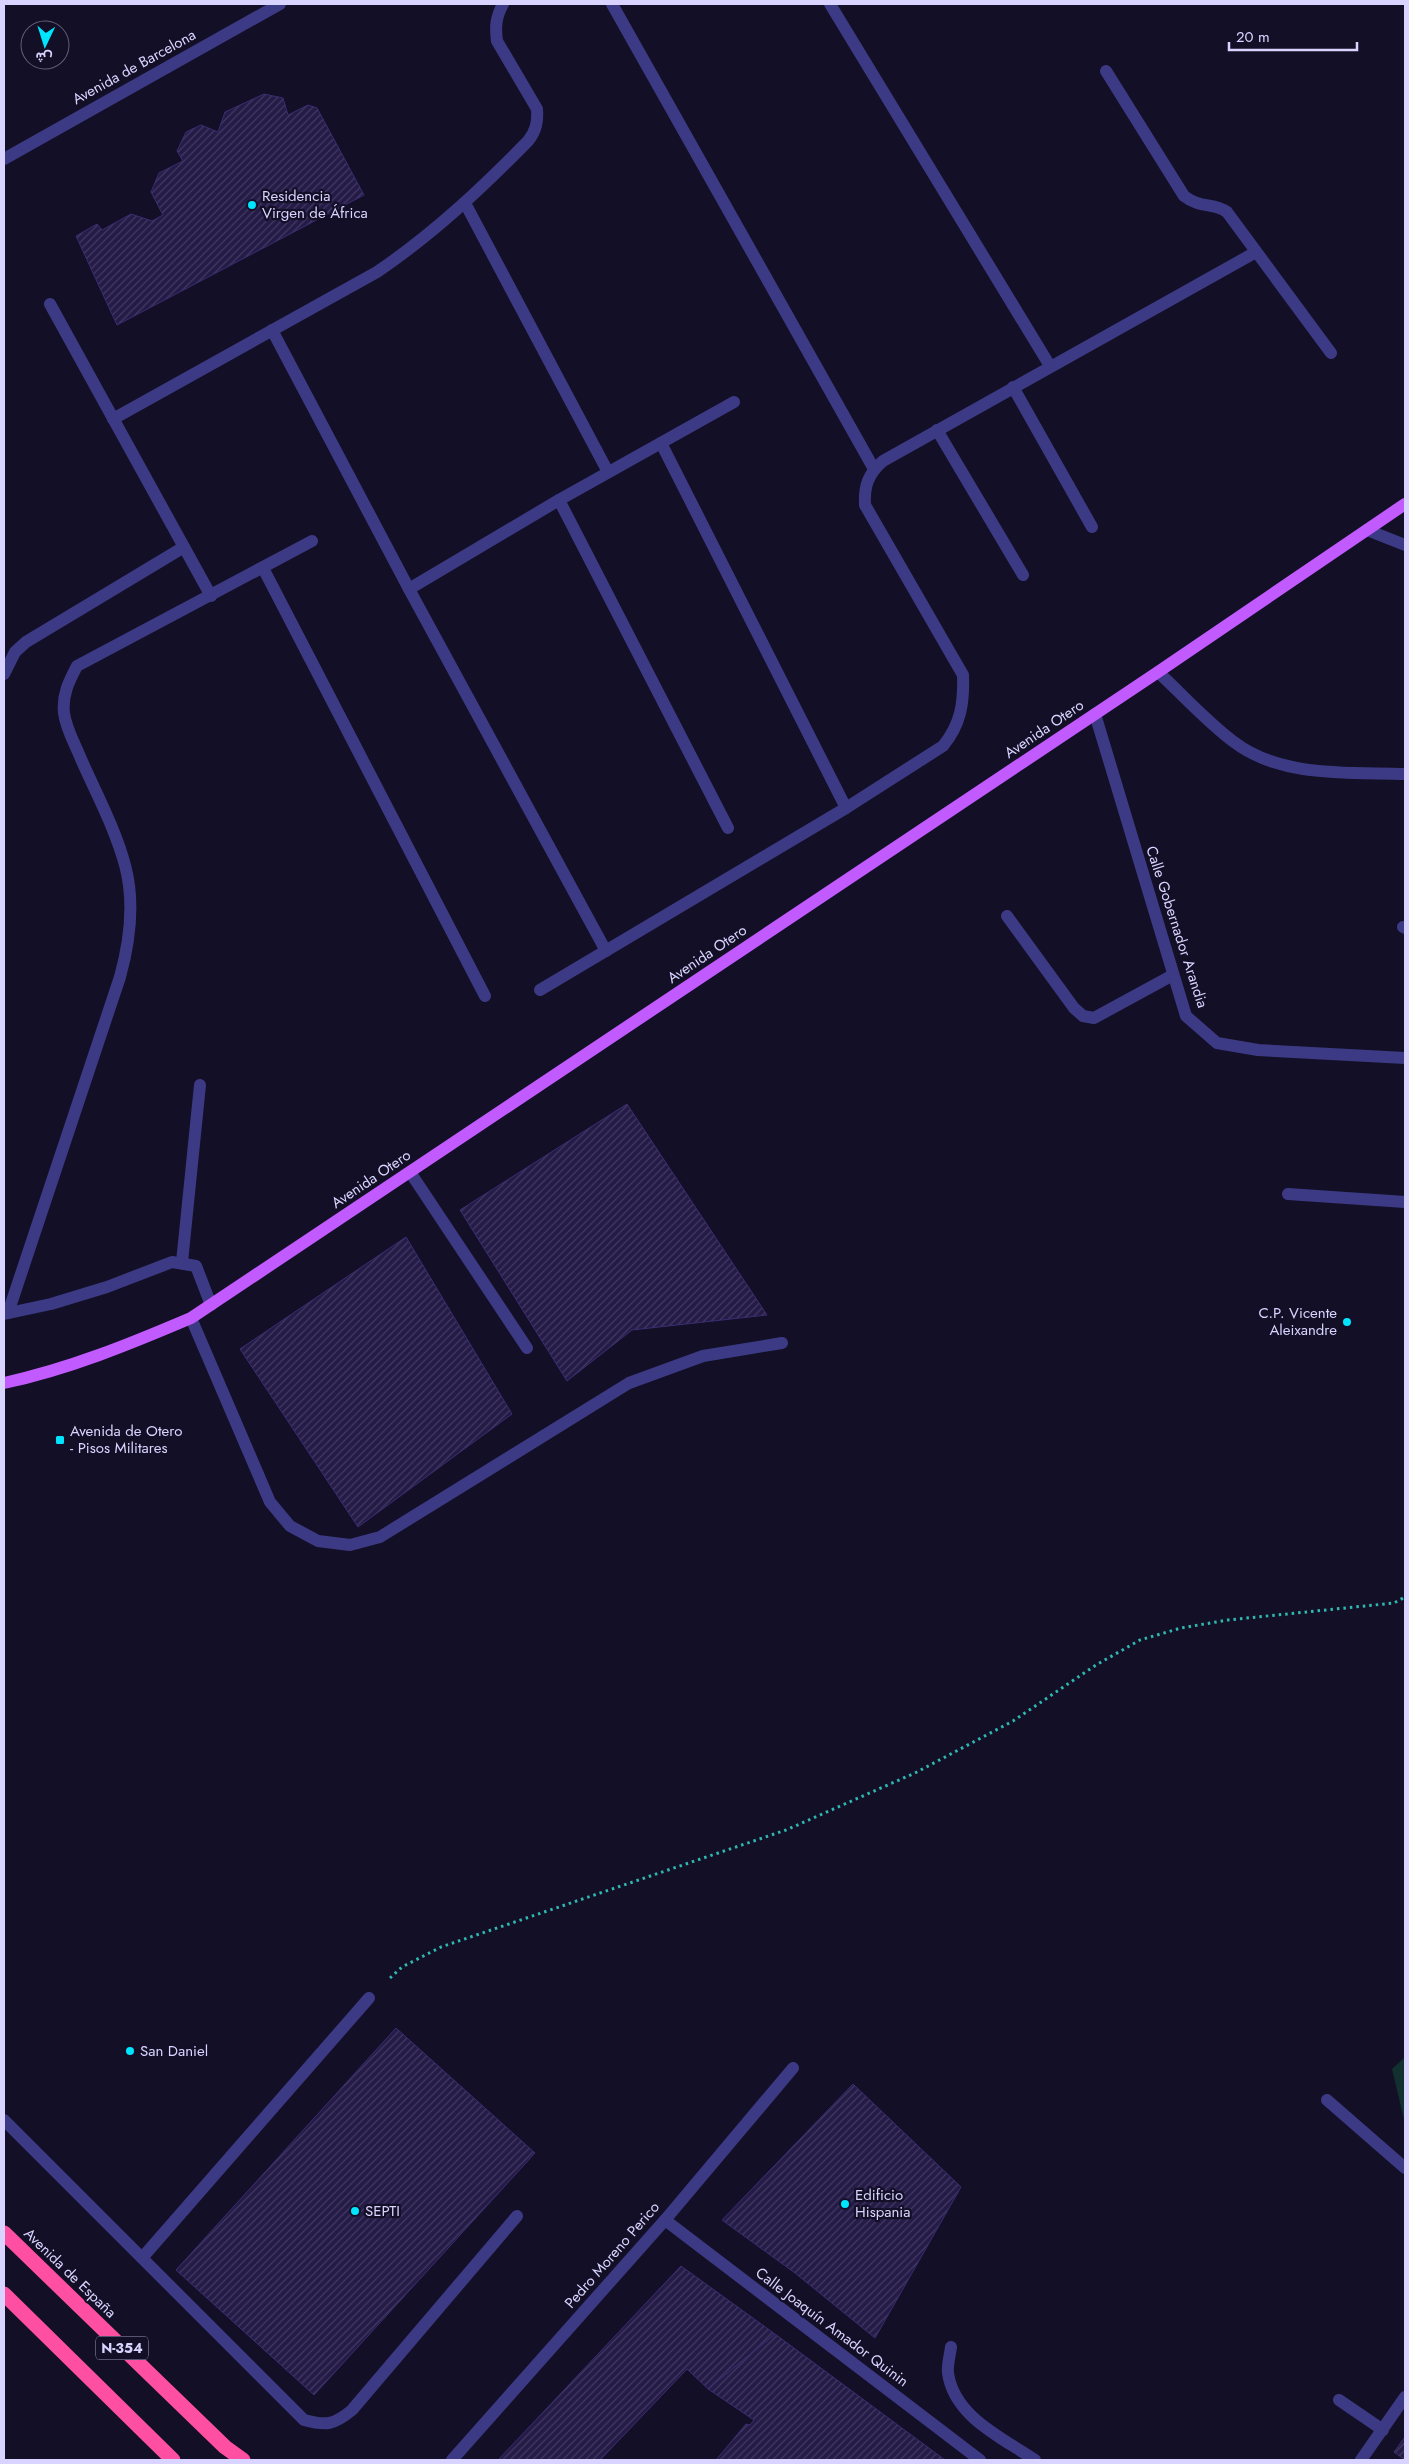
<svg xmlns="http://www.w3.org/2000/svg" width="1409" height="2464" font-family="Jost,Vazirmatn,sans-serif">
	<defs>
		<pattern id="building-hatch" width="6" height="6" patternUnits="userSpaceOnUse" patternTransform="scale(1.25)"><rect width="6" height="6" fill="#241b47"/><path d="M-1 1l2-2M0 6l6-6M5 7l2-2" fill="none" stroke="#433b63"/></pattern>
	</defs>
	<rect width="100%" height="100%" fill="#130f26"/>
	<!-- grass -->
	<path fill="#12302f" d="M1405 2057V2124L1392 2069Z"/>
	<!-- building -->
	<g fill="url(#building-hatch)" stroke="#3b2d73">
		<path d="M264 94 283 98 288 115 308 105 317 108 364 195 117 325 76 236 97 224 102 230 131 214 152 221 163 215 151 192 159 173 183 161 177 151 186 132 201 125 218 132 225 112Z"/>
		<path d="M627 1104 767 1315 632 1330 567 1381 460 1210Z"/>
		<path d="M406 1237 512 1414 358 1527 240 1349Z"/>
		<path d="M396 2028 535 2153 314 2395 176 2270Z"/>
		<path d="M853 2084 961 2187 875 2338 795 2273 722 2220Z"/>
		<path d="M681 2266 775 2334 708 2389 687 2369 600 2460H498Z"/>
		<path d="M775 2334 945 2460H716L746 2424 750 2425 754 2420 708 2389Z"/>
		<path d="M1405 2437V2460L1394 2452Z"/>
	</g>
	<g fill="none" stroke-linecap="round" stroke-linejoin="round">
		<!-- path -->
		<path stroke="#2fb8b0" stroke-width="3" stroke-dasharray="2.5 4" stroke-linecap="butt" d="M390 1978 402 1967 441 1947 786 1830 915 1773 1013 1721 1096 1665 1140 1640 1181 1628 1228 1620 1394 1603 1405 1597"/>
		<!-- lane -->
		<g stroke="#3d3a85" stroke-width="12">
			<path d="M612 4 874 469"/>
			<path d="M830 4 1050 366"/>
			<path d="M1106 71 1184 196C1201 209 1213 202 1227 212L1331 353"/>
			<path d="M465 203 608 472"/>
			<path d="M50 304 211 596"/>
			<path d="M272 330 409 589 606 951"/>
			<path d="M1013 387 1092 527"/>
			<path d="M113 419 377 272C433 234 481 189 528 141 536 131 538 122 537 109L497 41C495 26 496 17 503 4"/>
			<path d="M937 430 1023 575"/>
			<path d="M661 443 846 808"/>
			<path d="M559 500 728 828"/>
			<path d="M263 568 485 996"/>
			<path d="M409 589 559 500 734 402"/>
			<path d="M4 674 15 652 26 642 184 547"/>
			<path d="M1007 916 1074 1008 1083 1016 1094 1018 1173 975"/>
			<path d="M540 990 846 808 943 746C961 724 964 703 963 675L865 505C864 486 868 474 883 461L1256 252"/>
			<path d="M182 1262 200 1085"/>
			<path d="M8 1313 120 977C130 941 135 902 125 865 115 828 96 793 81 759 75 744 66 729 64 713 62 695 69 681 77 666L312 541"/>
			<path d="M4 1314 51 1304 107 1287 172 1262 196 1266 211 1305"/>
		</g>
		<!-- street -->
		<g stroke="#3d3a85" stroke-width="12">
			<path d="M4 159 280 4"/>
			<path d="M1367 530 1405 545"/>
			<path d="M1158 672C1183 695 1207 722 1234 742 1281 778 1350 772 1405 774"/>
			<path d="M1095 714 1186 1016 1217 1043 1258 1050 1405 1058"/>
			<path d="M1403 927 1405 928"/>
			<path d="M410 1172 527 1348"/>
			<path d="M1288 1194 1405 1202"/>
			<path d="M191 1318 270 1502 290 1526 318 1541 350 1545 380 1537 629 1383 703 1356 782 1343"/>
			<path d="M1327 2100 1405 2168"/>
			<path d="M4 2120 304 2420C326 2426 334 2425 352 2410L517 2216"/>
			<path d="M665 2220 980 2460"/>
			<path d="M142 2258 369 1998"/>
			<path d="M951 2347C950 2355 947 2365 948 2373 954 2417 1003 2438 1035 2460"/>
			<path d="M1339 2400 1383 2430"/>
			<path d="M452 2460 665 2220 793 2068"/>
			<path d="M1361 2460 1405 2397"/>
		</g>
		<!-- primary -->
		<path stroke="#c25bff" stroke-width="12" d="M4 1383C69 1369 130 1344 191 1318L1158 672 1405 504"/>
		<!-- highway -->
		<g stroke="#ff4fa3" stroke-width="15">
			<path d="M4 2233 225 2447 243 2460"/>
			<path d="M4 2294 173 2460"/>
		</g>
	</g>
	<!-- markers -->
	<g fill="#00e5ff" stroke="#130f26" stroke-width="2">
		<circle cx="252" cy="205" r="5"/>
		<circle cx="1347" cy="1322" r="5"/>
		<rect x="55" y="1435" width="10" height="10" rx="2.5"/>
		<circle cx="130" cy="2051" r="5"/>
		<circle cx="845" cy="2204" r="5"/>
		<circle cx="355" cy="2211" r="5"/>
	</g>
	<g text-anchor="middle" stroke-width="4.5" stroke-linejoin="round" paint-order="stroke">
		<!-- shield labels -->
		<rect fill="#130f26" stroke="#9e99be" stroke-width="1" x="96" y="2336.5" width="52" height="23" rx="4"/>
		<g font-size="14" font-weight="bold" fill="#d9d4ff">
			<text x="122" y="2353">N-354</text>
		</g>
		<!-- street labels -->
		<g font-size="15" fill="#d9d4ff" stroke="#130f26">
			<text transform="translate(134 67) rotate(-29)" y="5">Avenida de Barcelona</text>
			<text transform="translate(1044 729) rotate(-34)" y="5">Avenida Otero</text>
			<text transform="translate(1177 927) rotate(72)" y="5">Calle Gobernador Arandia</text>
			<text transform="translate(707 954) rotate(-34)" y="5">Avenida Otero</text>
			<text transform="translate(371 1179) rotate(-34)" y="5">Avenida Otero</text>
			<text transform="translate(612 2255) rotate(-49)" y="5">Pedro Moreno Perico</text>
			<text transform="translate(70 2273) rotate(44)" y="5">Avenida de España</text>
			<text transform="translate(832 2327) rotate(37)" y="5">Calle Joaquín Amador Quinin</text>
		</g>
		<!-- poi labels -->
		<g font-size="15" fill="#d9d4ff" stroke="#130f26" text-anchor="start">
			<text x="262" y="201">Residencia<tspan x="262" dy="17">Virgen de África</tspan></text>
			<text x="1337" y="1318" text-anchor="end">C.P. Vicente<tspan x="1337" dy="17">Aleixandre</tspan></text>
			<text x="70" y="1436">Avenida de Otero<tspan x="70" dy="17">- Pisos Militares</tspan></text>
			<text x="140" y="2056">San Daniel</text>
			<text x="855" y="2200">Edificio<tspan x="855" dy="17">Hispania</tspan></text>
			<text x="365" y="2216">SEPTI</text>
		</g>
	</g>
	<!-- border -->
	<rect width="1409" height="2464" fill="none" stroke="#d9d4ff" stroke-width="10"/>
	<!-- north arrow -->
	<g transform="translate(45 45) rotate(184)"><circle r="24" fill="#130f26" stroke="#625e7d"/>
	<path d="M0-4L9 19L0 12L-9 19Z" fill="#00e5ff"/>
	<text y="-8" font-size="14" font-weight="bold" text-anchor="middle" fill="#d9d4ff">ش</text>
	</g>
	<!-- scale -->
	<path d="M1229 42v8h128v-8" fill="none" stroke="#d9d4ff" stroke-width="2.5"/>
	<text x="1236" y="42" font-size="15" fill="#d9d4ff" stroke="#130f26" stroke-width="4" paint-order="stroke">20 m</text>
</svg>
